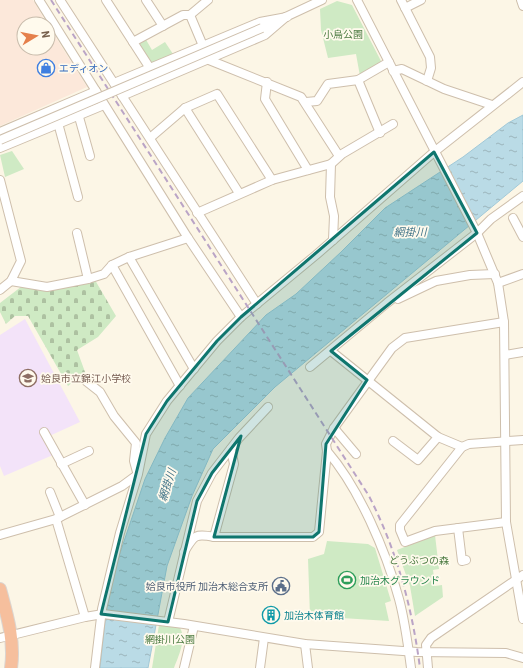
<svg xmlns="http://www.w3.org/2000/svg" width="523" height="668" font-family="'Roboto Condensed','Noto Sans JP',sans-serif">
	<defs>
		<pattern id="cemetery-stones" width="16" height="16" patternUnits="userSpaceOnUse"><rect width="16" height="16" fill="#cfeac4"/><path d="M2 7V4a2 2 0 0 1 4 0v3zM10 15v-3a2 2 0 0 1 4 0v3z" fill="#adc1a1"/></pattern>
		<pattern id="water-ripples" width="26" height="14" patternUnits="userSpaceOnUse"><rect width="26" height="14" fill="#badbe6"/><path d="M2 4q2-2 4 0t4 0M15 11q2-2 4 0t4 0" fill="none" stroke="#9cb5bc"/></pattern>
	</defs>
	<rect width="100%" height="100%" fill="#fcf6e6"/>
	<!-- commercial -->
	<path fill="#fce8da" d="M0 0H33L47 24H24V48H48V25L87 87 0 126Z"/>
	<!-- education -->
	<path fill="#f3e3f9" d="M25 319 80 422 45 438 53 455 4 476 0 466V335Z"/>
	<!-- cemetery -->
	<path fill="url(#cemetery-stones)" d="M95 280 116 316 98 337 77 350 85 372 68 386 28 316H15L6 324 0 312V303L26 283 45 291Z"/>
	<!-- park -->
	<g fill="#cfeac4">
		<path d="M337 1 352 5 382 63 360 76 356 54 328 58 321 30 320 9Z"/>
		<path d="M145 38 152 50 165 42 173 54 153 63 149 61 139 46 140 41Z"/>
		<path d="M12 151 24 169 5 177 0 155Z"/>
		<path d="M435 535 439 569 433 570 435 586 442 585 443 597 415 616 410 586 397 550Z"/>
		<path d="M327 541 368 544 375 548 391 601 385 603 389 621 310 616 308 559 324 554Z"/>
		<path d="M159 625 180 628C187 639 178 657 174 668H152Z"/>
	</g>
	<!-- water -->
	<path fill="url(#water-ripples)" stroke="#a1c9d8" d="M523 115V181L275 387 213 449 192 496 167 566 148 668H100L107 603 116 565 145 479 165 438 188 398 266 315 296 294 341 252 385 208 463 157 508 123Z"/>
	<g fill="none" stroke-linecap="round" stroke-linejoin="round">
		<defs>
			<g id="minor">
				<path d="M39 0 188 238 241 317"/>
				<path d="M60 0 257 304"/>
				<path d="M106 0 153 73"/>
				<path d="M146 0 163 26"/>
				<path d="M357 0 477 233 498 283 504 322 506 522 523 619"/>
				<path d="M401 0 430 57 431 68 427 81"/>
				<path d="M521 0 523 6"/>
				<path d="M405 8 421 0"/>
				<path d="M190 15 209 60 301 97 339 156"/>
				<path d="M262 28 322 0"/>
				<path d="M133 42 183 15H190L208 0"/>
				<path d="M393 71 402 69 444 89 492 105"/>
				<path d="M358 80 380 133"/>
				<path d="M267 82 265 99 308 170"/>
				<path d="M114 83 260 22 287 17"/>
				<path d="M122 96 265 35 286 17"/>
				<path d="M306 102 317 101 328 84 358 80 389 62"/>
				<path d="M185 108 239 193"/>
				<path d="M77 110 90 156"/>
				<path d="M58 123 78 197"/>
				<path d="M0 132 96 91"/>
				<path d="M150 138 185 108 217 94 272 180"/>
				<path d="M0 148 104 105"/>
				<path d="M331 164 330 197 334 216 333 240"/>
				<path d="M0 180 21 261 11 281 0 290"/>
				<path d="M197 213 272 180 331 164 342 154 393 124"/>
				<path d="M513 218 523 237"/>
				<path d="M77 233 88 279"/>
				<path d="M129 257 194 369"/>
				<path d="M112 265 180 386"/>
				<path d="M11 281 47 287 88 279 104 274 112 265 129 257 188 238"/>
				<path d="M498 283 523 274"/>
				<path d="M398 299 436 281 470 275 495 274"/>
				<path d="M331 351 438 437 462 447"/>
				<path d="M505 355 523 352"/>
				<path d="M310 367 387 303 477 233 491 219 523 196"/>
				<path d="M86 381 100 392 114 416 136 443 134 461 137 472"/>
				<path d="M334 428 356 454"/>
				<path d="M44 432 85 505"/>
				<path d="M393 441 418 460 438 437"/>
				<path d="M327 451C359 488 386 551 399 599 405 621 408 645 411 668"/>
				<path d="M61 464 89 451"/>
				<path d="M50 492 60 517"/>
				<path d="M56 519 85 617"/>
				<path d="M506 522 435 531 405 542 400 530V525L462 447 469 444 523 440"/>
				<path d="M458 528 462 561 466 560"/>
				<path d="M0 535 56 519 122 486 137 475"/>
				<path d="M214 537 234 464 231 449"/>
				<path d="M184 552C194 536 194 533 214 537H313L319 532 327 451 326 444 334 428 392 348 405 338 504 322"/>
				<path d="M168 622 197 501 212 473 239 438 268 407"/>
				<path d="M0 638 85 617 103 614 184 624 305 644 417 652 506 653 523 658"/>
				<path d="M305 644 308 668"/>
				<path d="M95 668 102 609 120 533 138 474 146 434 167 401 217 341 241 317 316 255 434 152 523 82"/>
				<path d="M184 668 194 626"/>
				<path d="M260 668 264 638"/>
				<path d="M428 668 426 645 431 638 523 575"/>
			</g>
			<path id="highway" d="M0 589C7 615 15 641 11 668"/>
		</defs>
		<!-- minor casing -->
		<use href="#minor" stroke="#cebfac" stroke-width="10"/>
		<!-- highway casing -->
		<use href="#highway" stroke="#dbd5d0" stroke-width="14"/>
		<!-- minor -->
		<use href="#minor" stroke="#fff" stroke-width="8"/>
		<!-- highway -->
		<use href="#highway" stroke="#f6bf9d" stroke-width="12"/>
		<!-- rail -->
		<path stroke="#baa4c6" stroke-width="2" stroke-dasharray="6 4" stroke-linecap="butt" d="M51 0 369 496C397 551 412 607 420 668"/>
		<defs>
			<path id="minor-bridge" d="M0 140 262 28"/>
		</defs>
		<!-- minor-bridge casing -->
		<use href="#minor-bridge" stroke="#cebfac" stroke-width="10" stroke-linecap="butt"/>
		<!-- minor-bridge -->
		<use href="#minor-bridge" stroke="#fff" stroke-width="8"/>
	</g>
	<!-- marked area -->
	<path fill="#0f766e" fill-opacity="0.2" stroke="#0f766e" stroke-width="3" stroke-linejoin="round" d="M434 152 477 233 331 351 367 380 326 444 319 532 313 537H214L241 436 212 473 197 501 168 622 101 614 146 434 167 401 217 341 241 317Z"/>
	<!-- icons -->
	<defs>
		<symbol id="shop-ring" viewBox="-11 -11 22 22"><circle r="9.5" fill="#fffaed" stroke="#3f7fe0" stroke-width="1.5"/><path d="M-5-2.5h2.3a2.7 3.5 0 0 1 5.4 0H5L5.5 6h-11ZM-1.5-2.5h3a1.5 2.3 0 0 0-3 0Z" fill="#3f7fe0"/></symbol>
		<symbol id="school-ring" viewBox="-11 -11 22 22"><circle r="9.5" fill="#fffaed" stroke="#8d6e63" stroke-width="1.5"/><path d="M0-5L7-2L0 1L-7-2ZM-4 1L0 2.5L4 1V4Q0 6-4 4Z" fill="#8d6e63"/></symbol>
		<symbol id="stadium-ring" viewBox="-11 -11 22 22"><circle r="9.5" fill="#fffaed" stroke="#2e9e5b" stroke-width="1.5"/><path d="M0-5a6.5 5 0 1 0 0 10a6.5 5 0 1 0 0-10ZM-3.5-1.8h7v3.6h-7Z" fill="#2e9e5b"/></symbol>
		<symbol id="civic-ring" viewBox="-11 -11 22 22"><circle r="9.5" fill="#fffaed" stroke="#5c6f8a" stroke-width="1.5"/><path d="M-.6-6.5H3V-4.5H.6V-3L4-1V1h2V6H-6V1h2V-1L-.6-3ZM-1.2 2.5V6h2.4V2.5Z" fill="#5c6f8a"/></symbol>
		<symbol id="building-ring" viewBox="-11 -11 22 22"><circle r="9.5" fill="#fffaed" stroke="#0f9aa8" stroke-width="1.5"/><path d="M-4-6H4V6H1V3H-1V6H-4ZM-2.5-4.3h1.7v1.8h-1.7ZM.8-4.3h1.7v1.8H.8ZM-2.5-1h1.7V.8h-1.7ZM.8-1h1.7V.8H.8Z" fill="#0f9aa8"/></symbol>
	</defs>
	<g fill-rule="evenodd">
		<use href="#shop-ring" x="36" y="58" width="20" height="20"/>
		<use href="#school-ring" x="18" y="368" width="20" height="20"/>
		<use href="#stadium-ring" x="337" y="570" width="20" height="20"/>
		<use href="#civic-ring" x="271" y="576" width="20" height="20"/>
		<use href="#building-ring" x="261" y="605" width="20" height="20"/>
	</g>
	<g text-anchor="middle" stroke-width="3.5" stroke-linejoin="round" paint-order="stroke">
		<!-- park labels -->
		<g font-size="10" fill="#4c7b42" stroke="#fffaed">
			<text x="343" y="38">小烏公園</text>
			<text x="419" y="564">どうぶつの森</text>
			<text x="170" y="643">網掛川公園</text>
		</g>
		<!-- shop labels -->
		<g font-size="10" fill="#366cbe" stroke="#fffaed" text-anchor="start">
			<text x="59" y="72">エディオン</text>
		</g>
		<!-- education labels -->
		<g font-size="10" fill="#785e54" stroke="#fffaed" text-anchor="start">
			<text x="41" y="382">姶良市立錦江小学校</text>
		</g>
		<!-- leisure labels -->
		<g font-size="10" fill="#27864d" stroke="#fffaed" text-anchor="start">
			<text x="360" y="584">加治木グラウンド</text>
		</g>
		<!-- service labels -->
		<g font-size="10" fill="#4e5e75" stroke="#fffaed" text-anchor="end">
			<text x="268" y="590">姶良市役所 加治木総合支所</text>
		</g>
		<!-- culture labels -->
		<g font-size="10" fill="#0d838f" stroke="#fffaed" text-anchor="start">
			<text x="284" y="619">加治木体育館</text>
		</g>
		<!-- water labels -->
		<g font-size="11" font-style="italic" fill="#447589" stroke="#fffaed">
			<text x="410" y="236">網掛川</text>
			<text transform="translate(167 485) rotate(-72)" y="4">網掛川</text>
		</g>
	</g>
	<!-- north arrow -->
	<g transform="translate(36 36) rotate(80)"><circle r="19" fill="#fffaed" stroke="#c8bcac"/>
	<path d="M0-3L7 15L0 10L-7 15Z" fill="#e5804c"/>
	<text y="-6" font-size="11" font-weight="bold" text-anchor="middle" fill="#765f4b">N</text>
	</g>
</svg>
